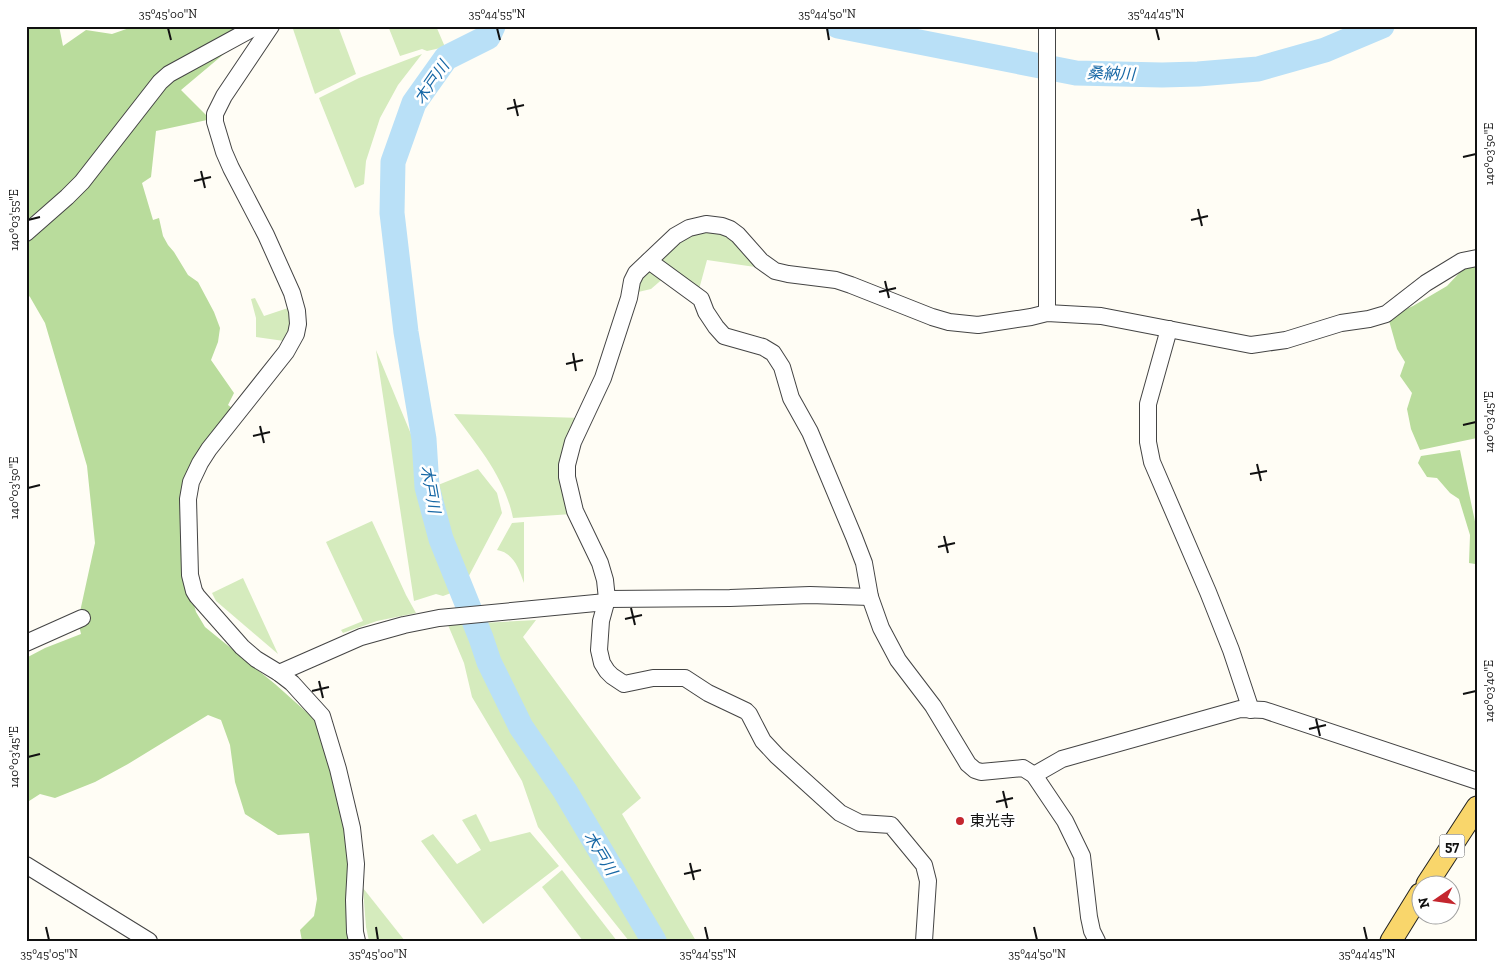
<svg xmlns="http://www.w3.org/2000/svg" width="1503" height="967" font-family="'Zilla Slab','Noto Sans JP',serif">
	<rect width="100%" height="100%" fill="#fffdf5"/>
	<!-- green -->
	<g fill="#d5ebbd">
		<path d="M292 26H338L356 74 315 94Z"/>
		<path d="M388 26H436L445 47 427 51 422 49 400 56Z"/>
		<path d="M422 54 398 85 380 118 366 161 364 184 355 188 319 98 359 78Z"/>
		<path d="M719 228 762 268 707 260 698 293 658 261 678 238Z"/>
		<path d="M648 267 666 276 651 289 634 293Z"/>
		<path d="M255 298 264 316 291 307 293 324 284 341 256 337V318L251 299Z"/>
		<path d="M376 350 433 487 478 469 497 493 502 513 462 589 443 596 436 594 414 601Z"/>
		<path d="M454 414 582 418 571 441 572 514 513 518C505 478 478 446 454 414Z"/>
		<path d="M372 521 406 595 416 613 377 621 343 633 341 630 363 621 326 542Z"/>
		<path d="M524 522V583C519 569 514 553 497 550L512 523Z"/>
		<path d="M243 578 278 654 216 601 212 593Z"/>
		<path d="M536 620 523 637 641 798 622 814 696 941H629L538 827 522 781 472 697 464 663 448 625Z"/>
		<path d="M476 814 490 842 530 832 559 866 483 924 421 841 433 834 457 864 481 850 462 820Z"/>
		<path d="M562 870 617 941H583L542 887Z"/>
		<path d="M363 888 405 941H369L366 927Z"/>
	</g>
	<!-- forest -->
	<g fill="#b9dc9c">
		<path d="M29 26H59L63 46 86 30 112 34 135 26H250L169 72 79 181 26 228V37Z"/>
		<path d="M231 48 181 90 207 116V120L156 131 151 177 142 183 153 220 159 218 163 236 168 245 174 252 188 275 198 282 214 312 220 328 218 342 211 360 234 393 228 405 232 408 197 457 185 574 196 612 205 627 275 684 312 717 316 723 348 826 350 941H302L300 930 314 916 317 899 309 833 278 835 245 814 235 782 230 745 221 720 208 715 128 764 95 782 55 798 40 794 26 803V658L45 648 81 634 78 621 95 543 87 466 45 323 30 297 26 293V244L33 233 163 84Z"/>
		<path d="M1477 264V438L1420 450 1411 429 1407 409 1412 393 1400 376 1405 362 1397 349 1388 317 1413 306 1447 286 1464 268Z"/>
		<path d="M1460 450 1477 531V557L1475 564 1469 563 1470 535 1459 499 1450 493 1437 478 1427 477 1418 463 1421 456Z"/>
	</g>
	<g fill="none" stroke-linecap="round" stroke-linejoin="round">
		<!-- river -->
		<g stroke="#b9e0f7" stroke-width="25">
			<path d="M493 26 488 37 446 58 414 103 393 162 392 213 406 332 424 439 427 487 441 539 481 638 489 662 521 727 565 791 654 941"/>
			<path d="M838 26 1076 73 1162 75 1198 74 1258 69 1325 50 1382 26"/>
		</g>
		<defs>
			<g id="minor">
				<path d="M271 26 224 96 215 114V122L224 152 231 168 266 235 292 293 297 311 298 324 296 334 286 352 209 449 200 463 191 482 188 499 190 575 194 591 197 596 242 647 256 659 279 673 292 683 322 716 338 769 352 828 356 864 354 900 355 932 357 941"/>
				<path d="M1047 26V313"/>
				<path d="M26 233 67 197 82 182 160 82 169 74 257 26"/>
				<path d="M649 261 701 299 706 312 716 327 724 336 763 347 773 353 782 367 791 398 810 432 854 537 864 563 870 597 881 628 898 660 933 706 968 764 975 770 981 772 1023 768 1034 775 1065 821 1082 856 1089 917 1092 931 1097 941"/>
				<path d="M1169 329 1148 404V442L1152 462 1208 592 1231 650 1251 710"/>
				<path d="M607 599 730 598 810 595 870 597"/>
				<path d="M26 643 82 618"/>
				<path d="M279 673 361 637 404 625 439 618 606 602"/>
				<path d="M1034 775 1062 759 1240 709 1264 710 1477 781"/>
				<path d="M26 865 149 941"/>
				<path d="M924 941 928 881 924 865 891 825 860 823 840 813 777 756 763 741 749 714 746 711 708 693 685 678H653L624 684 612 676 607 671 602 663 599 650 601 621 607 599 605 580 600 563 575 511 567 477V465L573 442 603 378 629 298 632 281 636 273 675 236 689 228 706 224 722 226 730 229 738 235 761 261 775 271 788 274 836 280 851 285 932 317 949 322 978 325 1031 317 1047 313 1101 316 1251 345 1286 340 1341 323 1369 319 1386 314 1426 283 1462 261 1477 258"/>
			</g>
			<g id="major">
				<path d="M1427 884 1477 807"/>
				<path d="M1391 941 1420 894"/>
			</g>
		</defs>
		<!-- minor casing -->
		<use href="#minor" stroke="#444" stroke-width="18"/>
		<!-- major casing -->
		<use href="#major" stroke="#222" stroke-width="23"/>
		<!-- minor -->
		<use href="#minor" stroke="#fff" stroke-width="16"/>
		<!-- major -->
		<use href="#major" stroke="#f9d66b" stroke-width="21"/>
	</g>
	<!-- ticks -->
	<path fill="none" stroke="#111" stroke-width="2" d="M168 28 171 40M497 28 500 40M827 28 829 40M1156 28 1159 40M514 99 518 116M507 109 524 105M1463 157 1476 154M201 171 205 188M194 181 211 177M1198 209 1202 226M28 220 40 217M1191 220 1208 216M885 281 889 298M879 292 896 288M573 353 576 371M566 364 583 360M1463 425 1476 422M260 426 264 443M253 436 270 432M1257 464 1261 481M1250 474 1267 471M28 488 40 485M944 536 948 553M938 547 955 543M631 608 635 625M625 619 642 615M319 681 323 698M312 691 329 687M1463 694 1476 691M1316 719 1320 736M1309 729 1326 725M28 757 40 754M1003 791 1007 808M996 802 1013 798M690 863 694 880M684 874 701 870M46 927 49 940M376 927 378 940M705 927 708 940M1034 927 1037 940M1364 927 1367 940"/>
	<!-- markers -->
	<circle fill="#c4262e" stroke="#fff" stroke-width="2" cx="960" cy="821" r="5"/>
	<g text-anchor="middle" stroke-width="5" stroke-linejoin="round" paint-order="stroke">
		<!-- shield labels -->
		<rect fill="#fff" stroke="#585858" stroke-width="1" x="1439.5" y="834.5" width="25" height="23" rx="4"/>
		<g font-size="14" font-weight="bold" fill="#111">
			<text x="1452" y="851">57</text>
		</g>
		<!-- poi labels -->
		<g font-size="15" fill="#111" stroke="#fff" text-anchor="start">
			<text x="970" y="826">東光寺</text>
		</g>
		<!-- water labels -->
		<g font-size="16" font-style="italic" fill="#1768a6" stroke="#fff">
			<text transform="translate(1111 73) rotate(2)" y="6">桑納川</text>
			<text transform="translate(431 82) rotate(-55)" y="6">木戸川</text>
			<text transform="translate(431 489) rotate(80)" y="6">木戸川</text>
			<text transform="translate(601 853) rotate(59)" y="6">木戸川</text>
		</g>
	</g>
	<!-- border -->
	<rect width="1503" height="967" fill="none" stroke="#ffffff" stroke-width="55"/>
	<!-- north arrow -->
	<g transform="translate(1436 900) rotate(257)"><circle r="24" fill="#ffffff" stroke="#a0a0a0"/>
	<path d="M0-4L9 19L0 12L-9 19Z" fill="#c4262e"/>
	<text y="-8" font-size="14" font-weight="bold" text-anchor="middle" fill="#111111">N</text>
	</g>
	<rect x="28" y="28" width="1448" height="912" fill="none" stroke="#111" stroke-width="2"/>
	<g font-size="12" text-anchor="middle" fill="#111">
		<text x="168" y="18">35°45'00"N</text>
		<text x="497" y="18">35°44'55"N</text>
		<text x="827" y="18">35°44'50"N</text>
		<text x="1156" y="18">35°44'45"N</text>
		<text transform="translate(1489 154) rotate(-90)" y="4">140°03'50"E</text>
		<text transform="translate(14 220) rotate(-90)" y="4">140°03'55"E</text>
		<text transform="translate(1489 422) rotate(-90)" y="4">140°03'45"E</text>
		<text transform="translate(14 488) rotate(-90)" y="4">140°03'50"E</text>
		<text transform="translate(1489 691) rotate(-90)" y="4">140°03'40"E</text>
		<text transform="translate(14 757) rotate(-90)" y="4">140°03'45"E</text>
		<text x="49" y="958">35°45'05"N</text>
		<text x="378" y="958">35°45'00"N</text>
		<text x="708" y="958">35°44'55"N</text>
		<text x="1037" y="958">35°44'50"N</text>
		<text x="1367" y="958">35°44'45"N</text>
	</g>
</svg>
